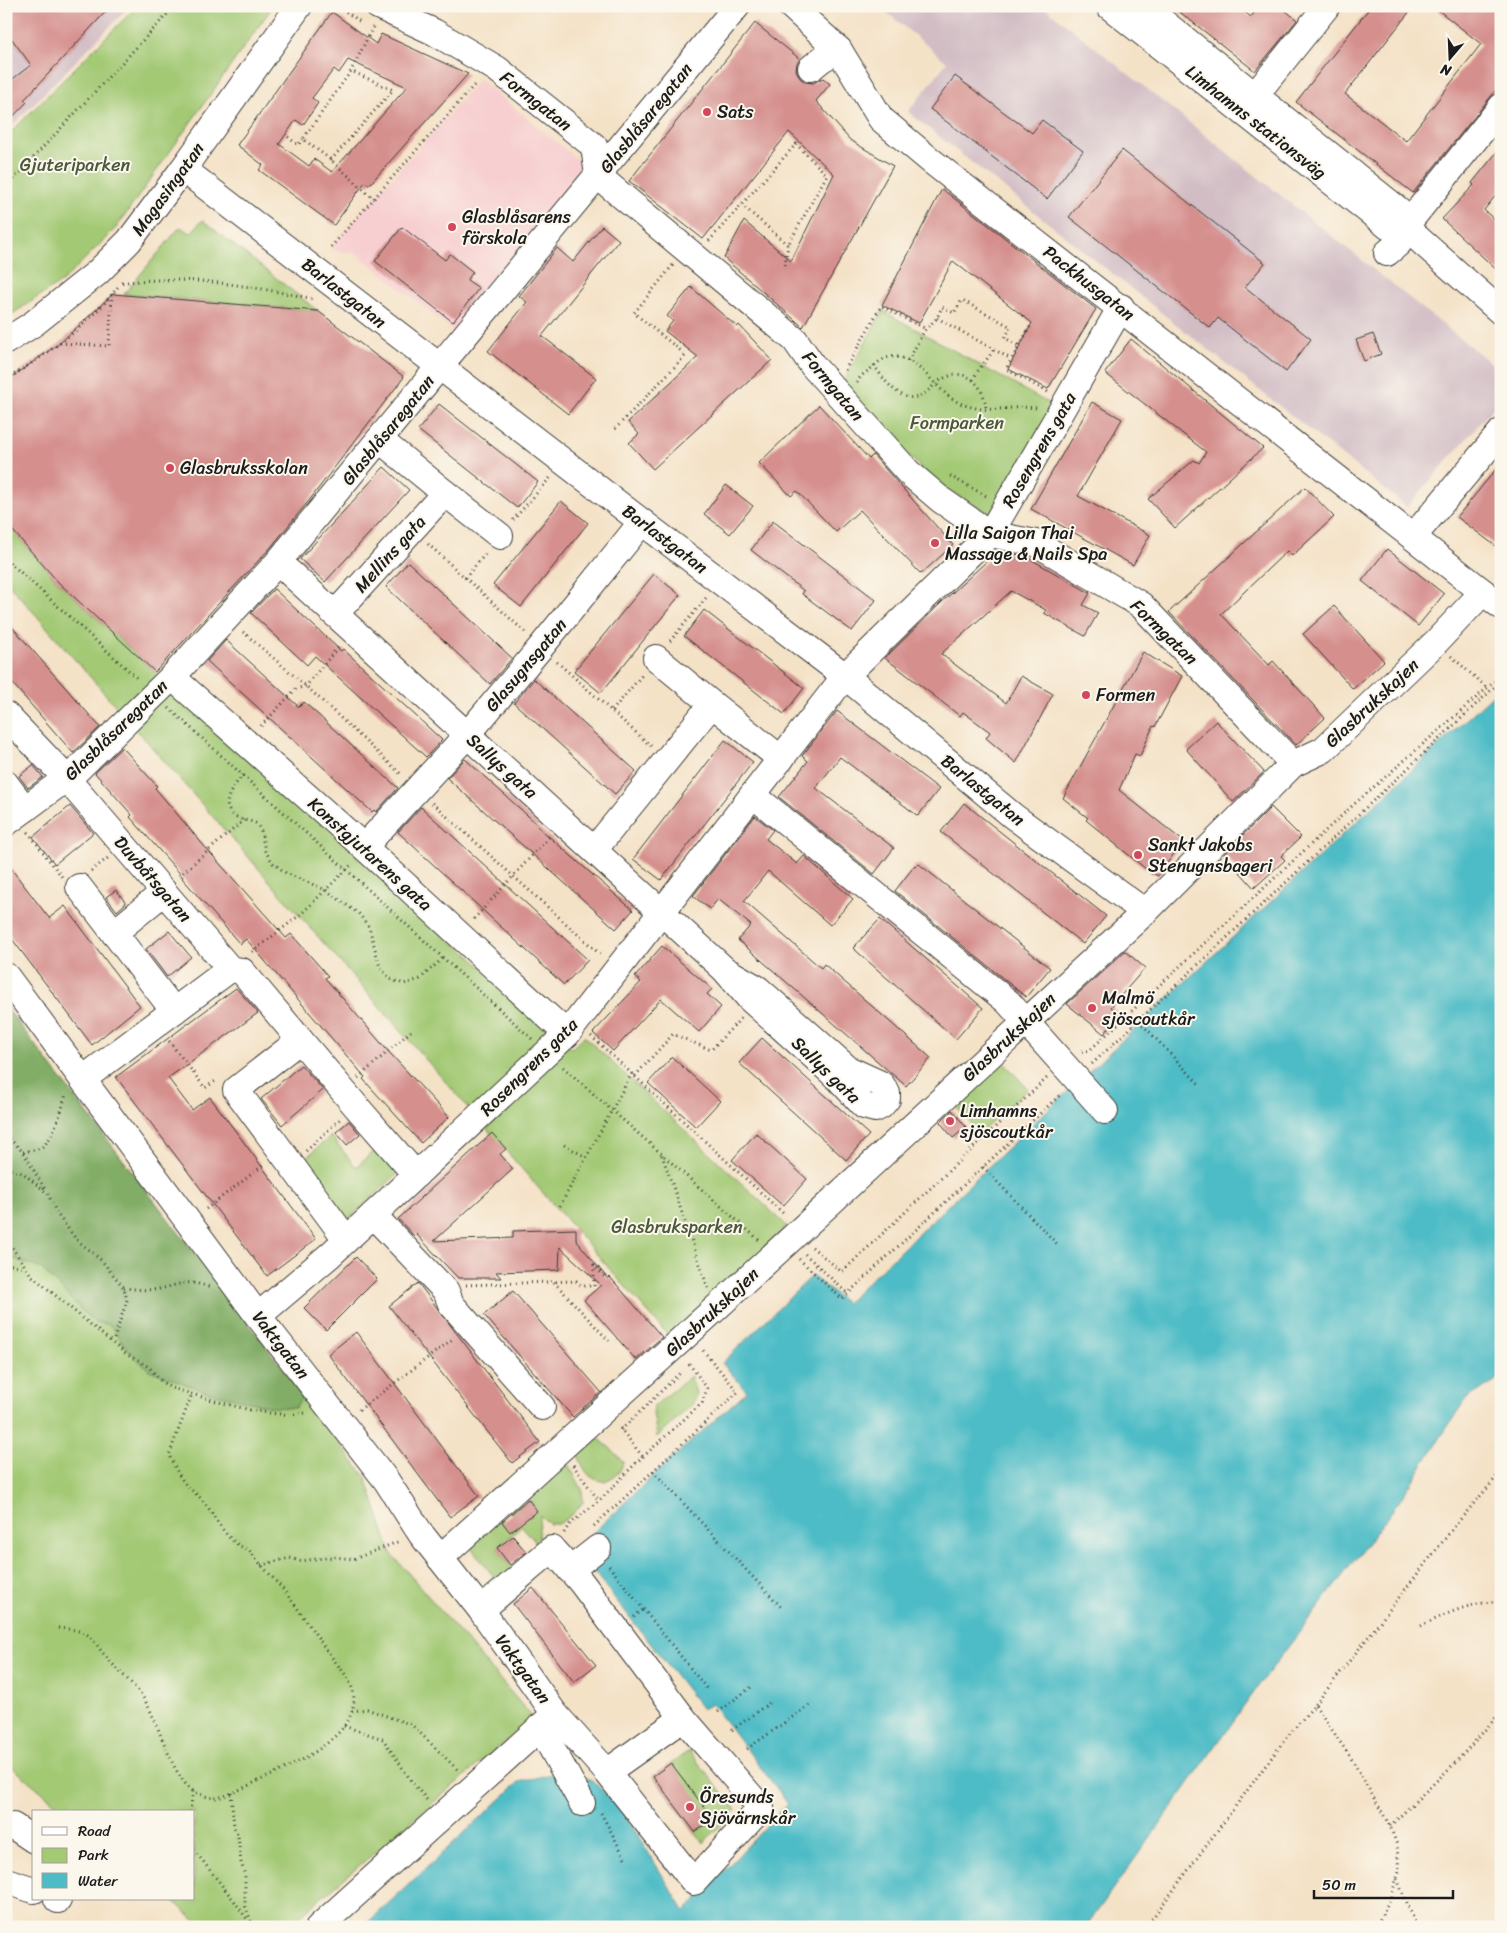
<svg xmlns="http://www.w3.org/2000/svg" width="1507" height="1933" font-family="Sriracha,sans-serif">
	<rect width="100%" height="100%" fill="#fbf7ec"/>
	<filter id="ink" filterUnits="userSpaceOnUse"><feTurbulence type="fractalNoise" baseFrequency=".02" numOctaves="2"/><feDisplacementMap in="SourceGraphic" scale="10" xChannelSelector="R" yChannelSelector="G"/><feConvolveMatrix kernelMatrix="1 2 1 2 8 2 1 2 1" color-interpolation-filters="sRGB"/></filter>
	<filter id="wash" filterUnits="userSpaceOnUse"><feTurbulence type="fractalNoise" baseFrequency=".0096" numOctaves="4" result="noise"/><feDisplacementMap in="SourceGraphic" scale="20" xChannelSelector="R" yChannelSelector="G"/><feGaussianBlur stdDeviation="1.12" result="paint"/><feColorMatrix in="noise" values="0 0 0 0 0 0 0 0 0 0 0 0 0 0 0 0 0 1.4 0 .05"/><feComposite in="paint" operator="in"/></filter>
	<g filter="url(#wash)">
		<rect width="100%" height="100%" fill="#f4e2c7"/>
		<!-- built -->
		<path fill="#f7cfd0" d="M479 79 598 176 464 339 356 253 336 251 331 247Z"/>
		<!-- industrial -->
		<g fill="#d2bdc5">
			<path d="M6 6H130L6 132Z"/>
			<path d="M879 6H1043L1501 371V399L1407 507 908 112 947 62Z"/>
		</g>
		<!-- green -->
		<g fill="#a3c974" stroke="#607248">
			<path d="M137 6H273L116 228 64 280 6 318V137Z"/>
			<path d="M202 220 318 311 124 294 180 227 191 233Z"/>
			<path d="M883 311 1053 406 991 514 939 485 839 389Z"/>
			<path d="M6 523 59 583 159 676 572 1048 584 1036 787 1226 672 1340 6 581Z"/>
			<path d="M6 1007 366 1478 391 1553 533 1718 287 1927H203L171 1899H194V1812H66L6 1762Z"/>
			<path d="M998 1056 1028 1089 980 1133 950 1101Z"/>
			<path d="M331 1136 356 1167 378 1148 400 1172 345 1222 301 1162Z"/>
			<path d="M691 1376 696 1393 693 1404 657 1437 653 1413 654 1406Z"/>
			<path d="M592 1433 610 1448 623 1462C621 1473 614 1478 604 1481 587 1481 580 1463 577 1449Z"/>
			<path d="M564 1457 582 1489 583 1502 575 1512 559 1524H549L540 1515 538 1545 522 1526 497 1548 512 1568 498 1582 469 1545 499 1519 506 1527 516 1518 510 1511 520 1503 530 1516 537 1511 525 1494Z"/>
			<path d="M689 1751 736 1810 703 1843 653 1776Z"/>
		</g>
		<!-- forest -->
		<path fill="#82ad66" stroke="#4f6441" d="M6 1007 303 1395 295 1408 271 1407 204 1391 149 1370 130 1352 110 1325 92 1321 42 1269 6 1256Z"/>
		<!-- water -->
		<path fill="#4ebcc6" stroke="#356c71" d="M1501 687V1377L1465 1400 1398 1503 1260 1684 1086 1927H363L519 1782 560 1772 592 1780 624 1813 685 1912 788 1803 712 1704 702 1709 576 1549 656 1473 747 1391 722 1363 812 1276 846 1303 1039 1118Z"/>
		<g id="blocks">
			<!-- building -->
			<g fill="#d5908e" fill-rule="evenodd">
				<path d="M6 6H111L24 100 27 102 6 124V84L31 65 6 31Z"/>
				<path d="M1172 6H1237L1251 17 1259 6H1280L1297 20 1255 71Z"/>
				<path d="M1371 6H1414L1345 94 1406 141 1481 44 1433 6H1501V84L1413 193 1296 102Z"/>
				<path d="M332 12 376 44 381 34 468 74 369 185 365 182 334 225 259 170 263 165 237 145ZM348 60 407 87 332 172 314 159 309 166 279 144 296 120 303 125 318 103 312 98 334 69 339 73Z"/>
				<path d="M755 23 800 59 797 63 796 70 800 78 805 82 813 83 823 78 830 84 816 101 850 140 893 166 803 327 724 258 744 221 791 261 834 174 789 132 703 239 629 181Z"/>
				<path d="M955 76 1032 133 1042 120 1083 151 1047 199 930 109Z"/>
				<path d="M1501 147V189L1484 210 1501 226V274L1442 219 1474 185 1472 183Z"/>
				<path d="M1122 150 1265 263 1245 287 1311 339 1286 372 1218 318 1210 328 1069 217Z"/>
				<path d="M942 189 1096 309 1048 389 1008 369 1032 323 953 261 919 323 882 305Z"/>
				<path d="M602 226 619 240 542 336 596 378 568 414 488 351 527 302 519 296 557 248 573 262Z"/>
				<path d="M402 227 445 260 450 254 473 272 467 280 479 288 453 322 375 261Z"/>
				<path d="M691 287 737 327 739 325 772 360 653 469 629 443 639 434 628 422 698 357 665 331 673 321 667 316Z"/>
				<path d="M113 294 318 311 404 377 311 498 271 547 155 672 59 583 6 523V381L60 343Z"/>
				<path d="M1373 334 1381 354 1364 361 1356 340Z"/>
				<path d="M1131 339 1263 448 1175 528 1148 499 1194 460 1199 463 1206 452 1105 373Z"/>
				<path d="M1092 402 1122 419 1078 496 1150 535 1133 565 1031 509Z"/>
				<path d="M439 404 538 482 517 508 418 430Z"/>
				<path d="M819 405 869 459 873 455 953 545 921 574 860 510 836 532 797 491 791 496 759 463Z"/>
				<path d="M1501 463V550L1457 517Z"/>
				<path d="M384 467 409 490 325 582 300 559Z"/>
				<path d="M726 485 753 506 730 534 704 514Z"/>
				<path d="M1305 487 1334 517 1292 556 1287 551 1221 614 1269 665 1273 661 1325 718 1296 745 1169 612Z"/>
				<path d="M561 501 588 523 521 607 493 585Z"/>
				<path d="M773 521 876 600 852 631 802 594 804 591 751 550Z"/>
				<path d="M1387 549 1444 594 1418 626 1362 581Z"/>
				<path d="M998 551 1025 556 1090 593 1083 605 1098 613 1085 636 1044 613 1046 610 1011 591 941 654 1006 703 1021 676 1053 694 1016 763 986 738 990 732 963 712 960 716 885 658 941 603Z"/>
				<path d="M408 562 512 658 490 684 386 587Z"/>
				<path d="M654 574 680 595 601 693 574 671Z"/>
				<path d="M274 589 341 651 343 649 442 740 426 757 315 656 307 665 251 613Z"/>
				<path d="M1334 606 1384 661 1353 689 1303 634Z"/>
				<path d="M704 610 804 688 784 714 684 636Z"/>
				<path d="M6 620 100 727 73 753 6 676Z"/>
				<path d="M226 640 299 707 304 702 398 788 376 812 374 810 372 812 207 661Z"/>
				<path d="M1143 652 1182 676 1155 727 1153 726 1140 756 1135 754 1119 790 1183 841 1158 876 1153 873 1152 874 1086 820 1088 818 1063 798Z"/>
				<path d="M534 679 636 771 615 794 514 703Z"/>
				<path d="M837 711 939 789 918 816 840 757 816 788 894 848 874 874 779 797 808 761 802 756Z"/>
				<path d="M1216 721 1264 772 1233 802 1186 749Z"/>
				<path d="M725 740 753 762 661 880 633 859Z"/>
				<path d="M122 747 157 786 155 788 205 847 286 938 291 934 328 976 325 978 387 1050 449 1117 421 1143 363 1079 365 1077 246 939 240 944 182 878 183 877 130 817 132 815 95 773Z"/>
				<path d="M465 759 538 825 537 826 633 910 616 929 447 778Z"/>
				<path d="M33 765 43 777 28 788 19 776Z"/>
				<path d="M964 803 1106 916 1083 944 941 832Z"/>
				<path d="M70 806 93 833 55 864 33 837Z"/>
				<path d="M421 807 588 960 564 985 398 832Z"/>
				<path d="M1271 807 1301 837 1281 856 1285 860 1254 888 1224 854Z"/>
				<path d="M755 816 773 830 766 839 797 864 804 856 853 899 830 925 768 871 744 901 821 968 824 964 931 1058 906 1086 738 940 751 925 718 899 710 909 693 896Z"/>
				<path d="M6 862 49 918 65 906 140 1006 92 1045 6 931Z"/>
				<path d="M919 864 1050 968 1026 997 895 891 915 865 917 866Z"/>
				<path d="M116 890 126 903 117 911 106 897Z"/>
				<path d="M880 919 983 1008 956 1039 853 948Z"/>
				<path d="M169 931 191 957 167 977 146 949Z"/>
				<path d="M662 946 712 989 707 994 721 1007 699 1032 661 999 613 1051 593 1033 641 982 635 977Z"/>
				<path d="M1125 951 1145 968 1111 1007 1120 1014 1104 1034 1067 1004Z"/>
				<path d="M236 988 258 1013 168 1078 192 1110 210 1097 316 1239 267 1276 116 1077Z"/>
				<path d="M762 1038 869 1135 846 1160 739 1063Z"/>
				<path d="M672 1057 720 1101 696 1127 648 1083Z"/>
				<path d="M301 1065 323 1090 282 1125 261 1099Z"/>
				<path d="M952 1110 966 1127 953 1138 940 1122Z"/>
				<path d="M349 1121 360 1134 347 1145 336 1132Z"/>
				<path d="M492 1133 506 1149 500 1154 513 1169 434 1241 513 1238V1231L576 1229V1240L608 1279 610 1277 662 1337 636 1360 584 1300 601 1285 560 1247 559 1270 496 1272 501 1278H458L416 1234 414 1236 398 1219Z"/>
				<path d="M756 1133 807 1179 783 1206 732 1160Z"/>
				<path d="M356 1257 377 1279 326 1330 304 1308Z"/>
				<path d="M418 1283 540 1442 512 1463 389 1306Z"/>
				<path d="M513 1291 601 1392 573 1417 484 1315Z"/>
				<path d="M356 1332 479 1496 450 1517 328 1354Z"/>
				<path d="M528 1499 537 1511 510 1532 502 1522Z"/>
				<path d="M513 1536 526 1552 510 1565 497 1548Z"/>
				<path d="M533 1588 596 1665 574 1682 513 1604Z"/>
				<path d="M671 1763 713 1819 695 1832 653 1776Z"/>
			</g>
		</g>
	</g>
	<g filter="url(#ink)">
		<use href="#blocks" fill-opacity="0" stroke="#3c3a36" stroke-width="1"/>
		<g fill="none" stroke-linecap="round" stroke-linejoin="round">
			<defs>
				<g id="minor">
					<path d="M378 6 434 32 497 69 594 146 598 176 795 340 813 366 908 472 941 500 990 534 1036 543 1141 605 1293 764"/>
					<path d="M791 6 839 50 881 119 930 160 1501 606"/>
					<path d="M1109 6 1389 227H1405"/>
					<path d="M1143 6 1401 212 1405 227 1501 312"/>
					<path d="M811 68 822 59 839 50"/>
					<path d="M1244 109 1327 6"/>
					<path d="M183 169 642 522 845 676 1013 816 1145 912"/>
					<path d="M1387 253 1399 243 1405 227 1501 107"/>
					<path d="M6 341 33 324 97 273 129 241 183 169 299 6"/>
					<path d="M445 493 500 536"/>
					<path d="M1413 537 1501 432"/>
					<path d="M278 562 725 970 750 999 839 1079 864 1106 875 1109 881 1106 887 1099V1093L881 1084 848 1069 758 989 725 970"/>
					<path d="M335 614 445 493 380 440"/>
					<path d="M656 658 712 704"/>
					<path d="M172 677 364 847 567 1034"/>
					<path d="M6 715 66 778 230 969 242 971 355 1105 416 1175"/>
					<path d="M6 784 25 809"/>
					<path d="M753 795 1008 1002 1105 1111"/>
					<path d="M6 823 75 772 172 677 278 562 737 6"/>
					<path d="M364 847 467 735 541 647 642 522"/>
					<path d="M594 850 712 704 781 759"/>
					<path d="M79 887 174 1011"/>
					<path d="M114 933 164 892"/>
					<path d="M6 976 258 1316 386 1480 421 1534 481 1610 555 1714 607 1772 694 1882 761 1808 683 1718"/>
					<path d="M300 1040 236 1090 346 1239"/>
					<path d="M83 1079 230 969"/>
					<path d="M373 1215 446 1291 451 1304 542 1407"/>
					<path d="M258 1316 330 1255 567 1034 845 676 990 534 1121 307"/>
					<path d="M440 1558 715 1309 1145 912 1293 764 1323 750 1436 642 1483 592"/>
					<path d="M570 1570 598 1548"/>
					<path d="M481 1610 552 1549 581 1582 683 1718 607 1772"/>
					<path d="M540 1727 582 1803"/>
					<path d="M6 1827 13 1826 34 1840"/>
					<path d="M6 1881 34 1890"/>
					<path d="M57 1899 58 1900"/>
					<path d="M319 1927 555 1714"/>
				</g>
			</defs>
			<!-- minor casing -->
			<use href="#minor" stroke="#3c3a36" stroke-width="28"/>
			<!-- path -->
			<g stroke="#3c3a36" stroke-width="3" stroke-dasharray="1 4" stroke-linecap="butt">
				<path d="M338 6 362 23"/>
				<path d="M373 27 351 71 303 139 331 160 374 199"/>
				<path d="M288 137 298 145 303 139"/>
				<path d="M331 160 393 90 351 71"/>
				<path d="M6 187 175 6"/>
				<path d="M709 241 796 144 827 175 788 245 742 205"/>
				<path d="M331 247 476 83"/>
				<path d="M785 265 788 245"/>
				<path d="M122 281 120 283C185 274 251 286 314 299"/>
				<path d="M937 318 1011 359"/>
				<path d="M1030 327 1006 369 1048 392"/>
				<path d="M60 343 109 346 112 294"/>
				<path d="M908 361 924 331 937 318 942 307 954 313 962 300 1011 327 1005 338 1019 346"/>
				<path d="M874 365C883 379 902 406 922 395 931 390 937 380 947 377 970 367 986 390 986 410"/>
				<path d="M845 370 881 306 926 329"/>
				<path d="M6 380C48 353 90 325 120 284"/>
				<path d="M973 380C978 368 987 361 994 349"/>
				<path d="M857 383C860 375 867 372 873 367 901 339 925 375 945 393 952 400 962 405 972 407 993 413 1015 405 1037 408"/>
				<path d="M615 429 686 355 634 313 673 265"/>
				<path d="M950 476 988 497"/>
				<path d="M513 520 550 478"/>
				<path d="M428 544 525 632"/>
				<path d="M6 559 139 680"/>
				<path d="M465 578 487 552"/>
				<path d="M243 632 306 686 402 775"/>
				<path d="M670 641 706 598"/>
				<path d="M1451 656 1486 687"/>
				<path d="M557 662 651 746"/>
				<path d="M169 708 532 1039"/>
				<path d="M612 711 642 675"/>
				<path d="M261 726 296 689 306 686 339 646"/>
				<path d="M243 775C233 787 216 807 238 818 244 821 251 820 257 824L261 831 265 851 273 863 286 873 326 890 359 914 369 927 380 967 390 979 404 984 420 979 444 957"/>
				<path d="M432 803 602 956"/>
				<path d="M28 832 62 877"/>
				<path d="M91 871 108 858"/>
				<path d="M179 876 244 820"/>
				<path d="M474 919 549 837"/>
				<path d="M252 952 300 915 352 864"/>
				<path d="M1139 1021 1201 1086"/>
				<path d="M591 1036 785 1215"/>
				<path d="M169 1041 205 1088 217 1080"/>
				<path d="M1082 1051H1088L1091 1049 1352 806 1501 676"/>
				<path d="M1092 1064 1501 681"/>
				<path d="M563 1067 759 1240"/>
				<path d="M635 1076 673 1034 711 1050 741 1018"/>
				<path d="M358 1078 411 1031"/>
				<path d="M6 1135 23 1152 46 1191"/>
				<path d="M564 1145 586 1157"/>
				<path d="M306 1151 340 1119"/>
				<path d="M23 1152C28 1151 37 1150 42 1147 53 1139 63 1107 66 1094"/>
				<path d="M662 1155 708 1288"/>
				<path d="M983 1167 1057 1244"/>
				<path d="M6 1168 23 1173 48 1194 57 1214 76 1239 102 1261 124 1288 127 1300 113 1342"/>
				<path d="M560 1206 632 1073"/>
				<path d="M206 1209 265 1164"/>
				<path d="M6 1234 13 1249 31 1275 126 1354 149 1367 162 1382 171 1388C208 1398 267 1420 305 1413"/>
				<path d="M812 1247 842 1272 1047 1078"/>
				<path d="M805 1254 848 1294"/>
				<path d="M799 1259 842 1299 1061 1094"/>
				<path d="M6 1264 25 1267"/>
				<path d="M554 1282 609 1341"/>
				<path d="M466 1285 576 1281 582 1286H594V1265L606 1278"/>
				<path d="M124 1288C135 1289 148 1291 159 1289 182 1284 185 1279 209 1287"/>
				<path d="M359 1410 454 1338"/>
				<path d="M620 1428 643 1457"/>
				<path d="M621 1430 680 1373"/>
				<path d="M573 1465 599 1501"/>
				<path d="M653 1471 783 1609"/>
				<path d="M594 1526 738 1392 702 1349"/>
				<path d="M564 1533 569 1525 603 1497 635 1464 702 1403 707 1388 687 1361"/>
				<path d="M261 1565 290 1558 300 1561 333 1557 354 1559 400 1541"/>
				<path d="M609 1566 707 1689"/>
				<path d="M634 1617 644 1609"/>
				<path d="M1421 1626C1446 1614 1472 1601 1501 1602"/>
				<path d="M58 1628C95 1631 87 1636 109 1660 119 1672 133 1683 142 1696 160 1721 171 1781 197 1793 201 1795 211 1798 215 1798 227 1797 246 1786 258 1781 298 1764 387 1724 341 1669 322 1646 307 1620 288 1596 276 1580 261 1566 249 1550 225 1542 218 1519 203 1501 198 1495 191 1490 186 1485 178 1475 174 1465 169 1455L192 1394"/>
				<path d="M1315 1705 1351 1758 1390 1826 1397 1845 1399 1872 1390 1899 1376 1927"/>
				<path d="M352 1711 367 1709 412 1725 460 1772"/>
				<path d="M718 1712 754 1685"/>
				<path d="M344 1726 383 1739 412 1782 427 1800"/>
				<path d="M732 1730 769 1703"/>
				<path d="M747 1749 811 1704"/>
				<path d="M231 1793 234 1827 238 1836 241 1862 245 1876V1905L253 1927"/>
				<path d="M190 1812 193 1791"/>
				<path d="M601 1813 625 1858"/>
				<path d="M1390 1826 1457 1761 1501 1712"/>
				<path d="M194 1850 235 1902 251 1925"/>
				<path d="M1397 1879 1417 1927"/>
				<path d="M1146 1927 1286 1738 1315 1705 1458 1522 1501 1472"/>
				<path d="M1360 1927 1378 1922"/>
			</g>
			<!-- minor -->
			<use href="#minor" stroke="#fff" stroke-width="26"/>
		</g>
	</g>
	<!-- markers -->
	<g fill="#d1495b" stroke="#fbf7ec" stroke-width="2">
		<circle cx="707" cy="112" r="5"/>
		<circle cx="452" cy="227" r="5"/>
		<circle cx="170" cy="468" r="5"/>
		<circle cx="935" cy="543" r="5"/>
		<circle cx="1086" cy="695" r="5"/>
		<circle cx="1138" cy="855" r="5"/>
		<circle cx="1092" cy="1008" r="5"/>
		<circle cx="950" cy="1121" r="5"/>
		<circle cx="690" cy="1807" r="5"/>
	</g>
	<g text-anchor="middle" stroke-width="4" stroke-linejoin="round" paint-order="stroke">
		<!-- street labels -->
		<g font-size="18" fill="#1c1c1c" stroke="#fbf7ec">
			<text transform="translate(536 101) rotate(38)" y="6">Formgatan</text>
			<text transform="translate(646 118) rotate(-51)" y="6">Glasblåsaregatan</text>
			<text transform="translate(1256 122) rotate(38)" y="6">Limhamns stationsväg</text>
			<text transform="translate(168 189) rotate(-54)" y="6">Magasingatan</text>
			<text transform="translate(1089 283) rotate(38)" y="6">Packhusgatan</text>
			<text transform="translate(344 293) rotate(38)" y="6">Barlastgatan</text>
			<text transform="translate(833 386) rotate(50)" y="6">Formgatan</text>
			<text transform="translate(388 430) rotate(-51)" y="6">Glasblåsaregatan</text>
			<text transform="translate(1039 450) rotate(-60)" y="6">Rosengrens gata</text>
			<text transform="translate(665 539) rotate(37)" y="6">Barlastgatan</text>
			<text transform="translate(390 554) rotate(-48)" y="6">Mellins gata</text>
			<text transform="translate(1164 632) rotate(44)" y="6">Formgatan</text>
			<text transform="translate(526 665) rotate(-50)" y="6">Glasugnsgatan</text>
			<text transform="translate(1372 703) rotate(-43)" y="6">Glasbrukskajen</text>
			<text transform="translate(116 730) rotate(-44)" y="6">Glasblåsaregatan</text>
			<text transform="translate(502 766) rotate(42)" y="6">Sallys gata</text>
			<text transform="translate(983 790) rotate(39)" y="6">Barlastgatan</text>
			<text transform="translate(370 854) rotate(42)" y="6">Konstgjutarens gata</text>
			<text transform="translate(153 879) rotate(49)" y="6">Duvbåtsgatan</text>
			<text transform="translate(1009 1037) rotate(-43)" y="6">Glasbrukskajen</text>
			<text transform="translate(529 1067) rotate(-45)" y="6">Rosengrens gata</text>
			<text transform="translate(826 1070) rotate(44)" y="6">Sallys gata</text>
			<text transform="translate(712 1312) rotate(-43)" y="6">Glasbrukskajen</text>
			<text transform="translate(281 1345) rotate(52)" y="6">Vaktgatan</text>
			<text transform="translate(523 1669) rotate(54)" y="6">Vaktgatan</text>
		</g>
		<!-- poi labels -->
		<g font-size="18" fill="#1c1c1c" stroke="#fbf7ec" text-anchor="start">
			<text x="717" y="118">Sats</text>
			<text x="462" y="223">Glasblåsarens<tspan x="462" dy="21">förskola</tspan></text>
			<text x="180" y="474">Glasbruksskolan</text>
			<text x="945" y="539">Lilla Saigon Thai<tspan x="945" dy="21">Massage &amp; Nails Spa</tspan></text>
			<text x="1096" y="701">Formen</text>
			<text x="1148" y="851">Sankt Jakobs<tspan x="1148" dy="21">Stenugnsbageri</tspan></text>
			<text x="1102" y="1004">Malmö<tspan x="1102" dy="21">sjöscoutkår</tspan></text>
			<text x="960" y="1117">Limhamns<tspan x="960" dy="21">sjöscoutkår</tspan></text>
			<text x="700" y="1803">Öresunds<tspan x="700" dy="21">Sjövärnskår</tspan></text>
		</g>
		<!-- park labels -->
		<g font-size="18" fill="#4b593b" stroke="#fbf7ec">
			<text x="75" y="171">Gjuteriparken</text>
			<text x="957" y="429">Formparken</text>
			<text x="677" y="1233">Glasbruksparken</text>
		</g>
	</g>
	<!-- margin -->
	<rect width="1507" height="1933" fill="none" stroke="#fbf7ec" stroke-width="25"/>
	<!-- legend -->
	<rect x="32" y="1810" width="162" height="90" fill="#fbf7ec" stroke="#a29f99"/>
	<rect x="42" y="1827" width="25" height="8" fill="#ffffff" stroke="#a29f99"/>
	<text x="78" y="1836" font-size="15" fill="#1c1c1c">Road</text>
	<rect x="42" y="1848" width="25" height="15" fill="#a3c974" stroke="#a29f99"/>
	<text x="78" y="1860" font-size="15" fill="#1c1c1c">Park</text>
	<rect x="42" y="1873" width="25" height="15" fill="#4ebcc6" stroke="#a29f99"/>
	<text x="78" y="1886" font-size="15" fill="#1c1c1c">Water</text>
	<!-- north arrow -->
	<g transform="translate(1450 58) rotate(199)" stroke="#fbf7ec" stroke-width="4" paint-order="stroke">
	<path d="M0-4L9 19L0 12L-9 19Z" fill="#1c1c1c"/>
	<text y="-8" font-size="14" font-weight="bold" text-anchor="middle" fill="#1c1c1c">N</text>
	</g>
	<!-- scale -->
	<path d="M1314 1890v8h139v-8" fill="none" stroke="#1c1c1c" stroke-width="2.5"/>
	<text x="1322" y="1890" font-size="15" fill="#1c1c1c" stroke="#fbf7ec" stroke-width="4" paint-order="stroke">50 m</text>
</svg>
